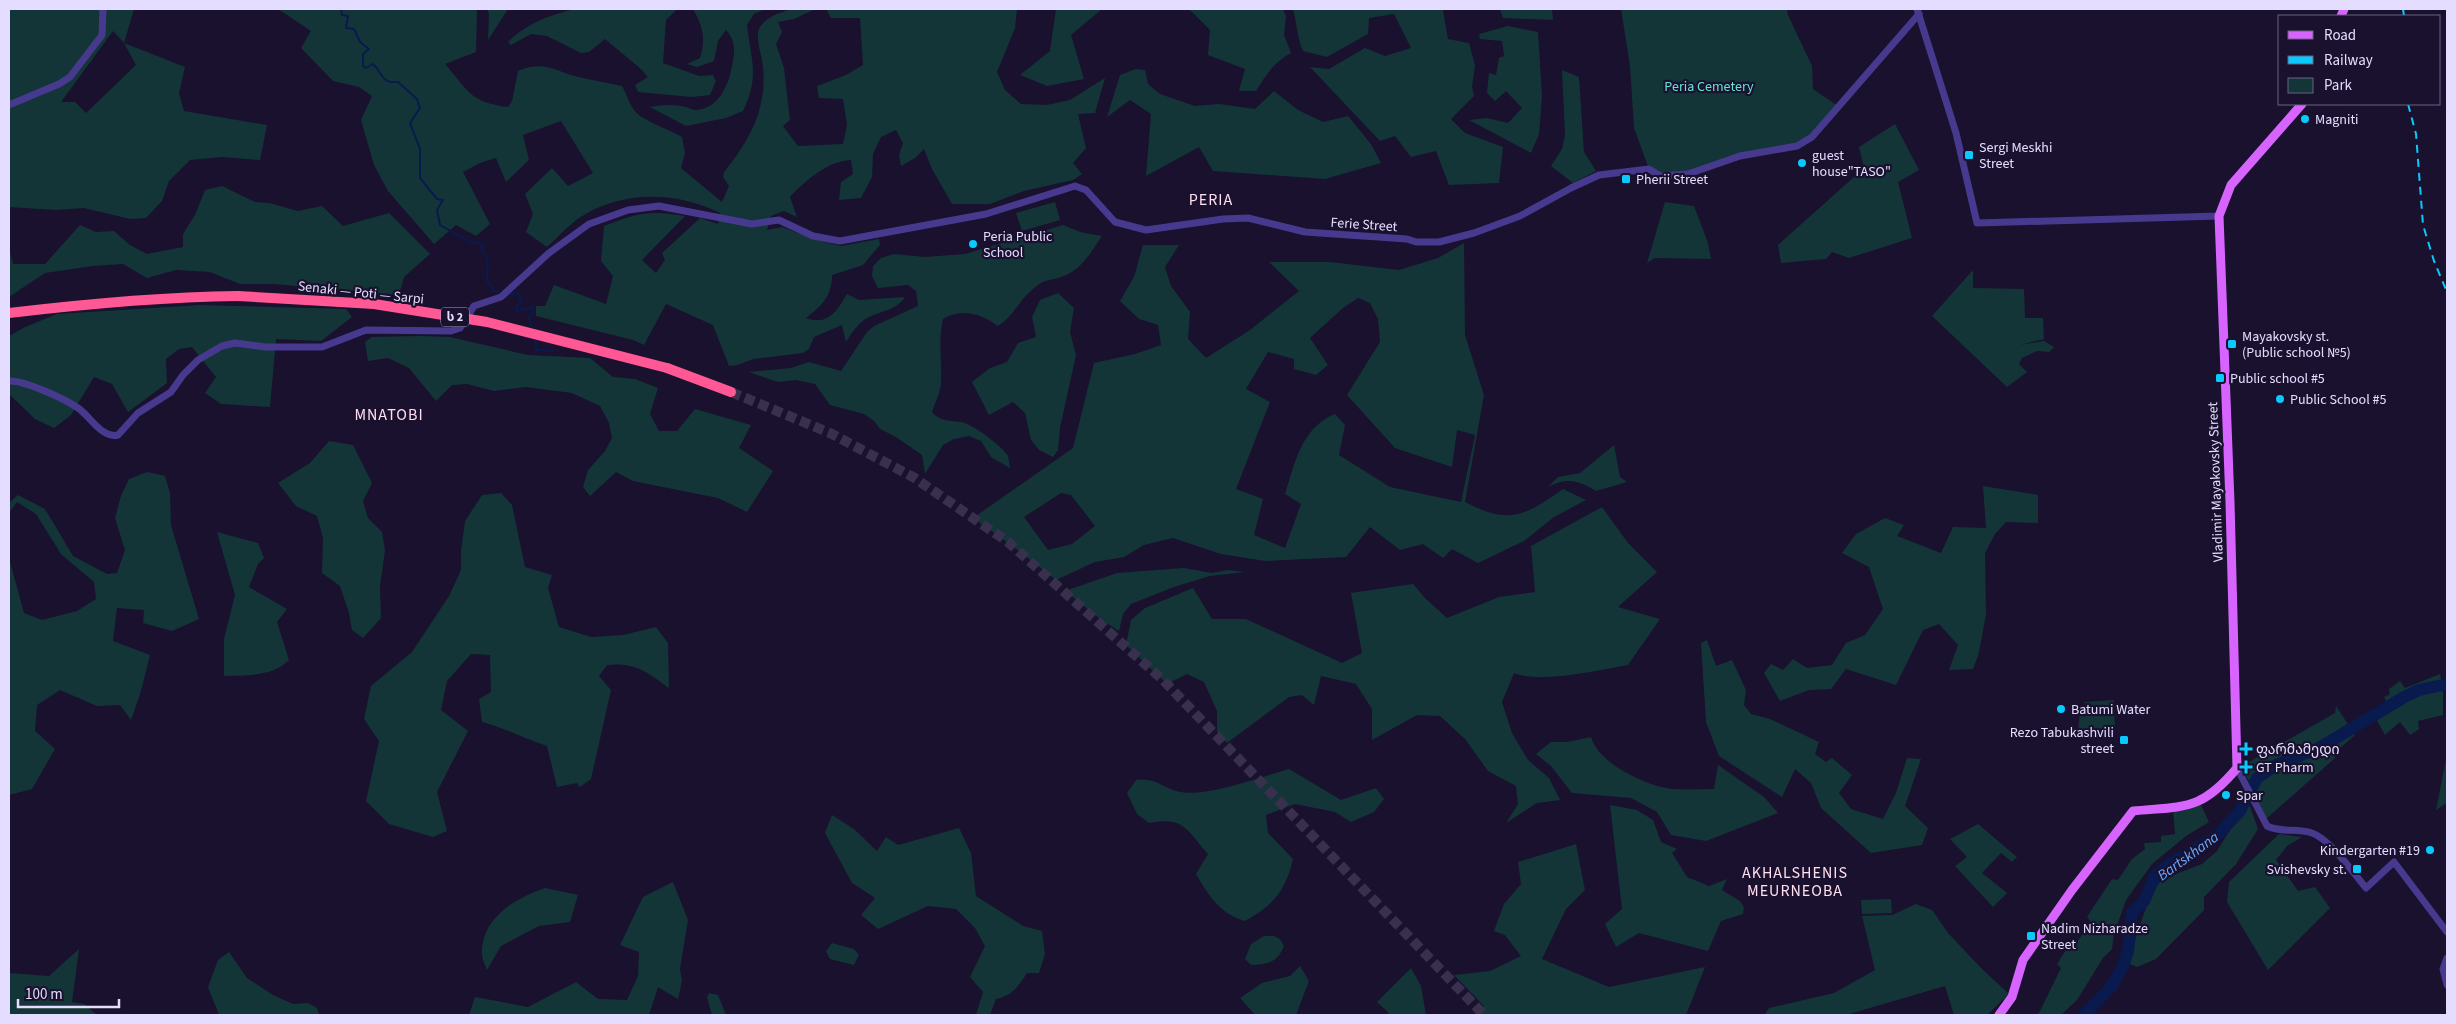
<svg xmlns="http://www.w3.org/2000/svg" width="2456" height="1024" font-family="'Source Sans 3','Noto Sans Georgian',sans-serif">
	<rect width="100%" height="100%" fill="#19112e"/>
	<!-- green -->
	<g fill="#133538" fill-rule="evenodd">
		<path d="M9 9H134L124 43 185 67 179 93 184 111 267 125 260 160 222 157 190 160 169 181 162 201 146 218 130 219 84 208 56 210 9 207ZM113 31 124 43 136 65 86 113 75 102H61Z"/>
		<path d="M278 9H477L476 52 445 64C469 91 469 102 508 107L512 101 518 71C545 59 557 73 583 78 596 81 609 83 622 86 626 93 629 103 634 110 642 121 669 129 682 137L685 153 681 168 722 202 729 186 723 177 724 172C750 140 767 109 763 67 762 55 755 39 759 29 765 14 800 4 813 10L794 19 778 22 782 32 776 44 784 68 790 120 783 126 798 146 843 144 847 125 843 99 819 98 817 86 846 75 863 65 860 18H831L826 9H1017L1015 28 997 72 1005 90 1021 104 1047 105 1070 100 1105 78 1095 113 1078 114 1086 148 1073 163 1082 174 1073 180 1024 191 990 204H952L932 169 924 149 915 158 901 166 899 155 903 143 896 130 881 137 873 154 872 177 861 198 839 200 841 182 853 174 851 160C828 161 806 180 790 197L797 217 784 211 771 216 767 230 782 227 816 240 841 246 879 239 880 245 863 265 832 275C832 297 821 306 806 318 828 326 837 311 847 294L859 300 905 297C895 312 877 311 864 320 856 326 851 334 846 342L842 325 814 337 809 349 803 353 753 359 738 365 729 366 713 325 666 304 644 345 633 340 536 316V306H545L554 285 606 304 613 276 601 261 604 226C638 213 649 210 685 216L642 260 656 273 665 260 662 253 700 218 718 224 720 213C676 191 621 190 579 218 568 226 558 237 547 247L526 232 533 214 525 194 552 168 568 186 593 173 561 121 523 135 529 160 506 182 496 158 480 163 463 172 490 224 476 236 456 225 434 244 388 191 374 165 361 120 372 96 359 87 333 81 301 48 311 31Z"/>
		<path d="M487 9H508L488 40 489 14Z"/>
		<path d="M575 9H677L666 20 663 63 699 76 713 75 716 81 710 95 692 97 638 92 635 85 648 77 641 69 605 39 589 52 581 53 547 36 531 34 511 45 508 42C527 23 550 15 575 9Z"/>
		<path d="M693 9H765L754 14 747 25C751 61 760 76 743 111L726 118 686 126 650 107C660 105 671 104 681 106 686 106 691 110 696 110 719 109 729 84 732 66 735 51 736 41 726 30L718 41 714 61 697 67 687 64 700 58C706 39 703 26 693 9Z"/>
		<path d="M1056 9H1102L1071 35 1084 79 1047 86 1020 75 1050 51Z"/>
		<path d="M1189 9H1283L1286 16 1284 35 1291 53C1274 62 1266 75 1256 91H1239L1245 69 1208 55 1210 30Z"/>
		<path d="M1293 9H1446L1443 11 1448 39 1469 43 1475 65 1472 87 1474 96 1451 119 1465 133 1503 147 1499 183 1449 185 1436 151 1411 157 1395 136 1380 141 1310 67 1329 69 1365 48 1385 56 1411 48 1394 14 1369 18 1368 34 1327 57 1303 51C1297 37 1297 24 1293 9Z"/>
		<path d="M1500 9H1552L1553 20 1503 18Z"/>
		<path d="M1621 9H1788L1787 13 1812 66 1813 89 1838 106 1812 137 1797 146 1740 156 1688 174 1660 176 1649 169 1634 128 1630 66Z"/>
		<path d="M1508 26 1538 32 1542 96 1539 134 1531 153 1469 120 1487 118 1508 123 1522 108 1506 91 1495 101 1487 93 1489 73 1496 75 1499 58 1504 56 1502 41 1480 39 1479 34Z"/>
		<path d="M1136 69 1145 70 1148 84 1160 94 1195 106 1219 104 1255 109 1274 91 1298 110 1323 122 1348 116 1371 144 1381 163 1325 179 1213 171 1199 147 1146 176 1151 114 1130 100 1107 117 1120 75Z"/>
		<path d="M1562 70 1579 77 1584 152 1596 171 1573 183 1551 166 1562 149 1565 135Z"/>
		<path d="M1895 124 1919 170 1898 182 1912 238 1849 258 1832 252 1826 259 1781 263 1778 245 1864 168 1859 147Z"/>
		<path d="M222 186 255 202 269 203 298 211 322 206 343 226 389 213 430 254 404 277 399 295 274 284H240L210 272 176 270 147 278 123 264 93 266 45 273 9 297V248L13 264H45L80 225 96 232 114 231 130 245 147 254 183 247V234L195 215 205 190Z"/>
		<path d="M1055 202 1060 220 1022 231 1016 213Z"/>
		<path d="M1665 202 1694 206 1708 243 1711 259 1655 258 1647 263Z"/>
		<path d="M1063 225 1080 232 1102 236C1091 252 1081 271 1061 277 1049 281 1044 279 1033 289 1019 300 1014 316 998 326 980 313 962 308 943 319 938 339 942 361 941 382 941 391 935 403 932 412 941 423 953 420 965 423 976 427 1002 446 1008 456 1009 460 1009 464 1010 468L991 457 981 441 969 436 954 439 943 445 925 474 922 455 896 437 880 429 874 421 864 414 830 405 815 384 796 380 778 382 749 372 791 368 809 362 841 371 867 332 874 326 918 306 916 291 908 285 878 288 872 276 873 266 881 258 894 254 925 257 965 254Z"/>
		<path d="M1464 243 1465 335 1484 395 1465 502C1509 525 1525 516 1563 489L1586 500 1554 517 1524 541 1478 563 1452 549 1443 558 1423 544 1400 550 1370 527 1346 557 1265 561 1221 554 1173 538 1144 545 1124 557 1095 562 1056 580 1015 548 973 518 1073 448 1094 363 1135 354 1161 345 1158 325 1139 319 1120 301 1134 277 1143 245H1179L1165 267 1171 286 1190 312 1188 339 1206 358 1250 330 1299 291 1269 262H1330L1399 270 1438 258ZM1358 298 1370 303 1378 319 1380 342 1347 395 1395 448 1452 467 1457 430 1475 435 1461 502 1390 487 1339 455 1345 425 1335 414C1301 428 1295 463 1285 494L1301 504 1285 548 1254 535 1263 499 1236 489 1270 402 1246 389 1268 352 1294 359V369L1316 375 1328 365 1310 338 1343 308ZM1061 493 1071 495 1095 526 1072 544 1048 550 1024 517Z"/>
		<path d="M1973 270V288L2024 289 2025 318H2043L2044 339 2020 345 2044 341 2054 347 2049 352 2037 351 2022 358 2019 364 2027 372 2007 387 1932 316Z"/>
		<path d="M1058 293 1074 308 1070 332 1076 355 1060 428 1058 450 1053 457 1039 450 1031 440 1025 413 1013 402 989 415 972 382 990 368 1007 362 1018 343 1036 337 1032 317 1040 300Z"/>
		<path d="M200 305 346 309 352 317 321 341 276 339 270 407 221 404 205 393 216 377 192 347 179 349 166 359 167 383 128 412 112 384 94 377 71 415 54 428 35 419 9 394V336L25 327 57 314Z"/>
		<path d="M420 336 450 337 528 355 590 358 613 377 635 379 658 388 650 414 659 431H677L695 409 751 425 739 448 773 471 747 512 718 498 633 481 616 472 590 496 583 487 588 470 605 451 612 438 609 423 600 406 572 393 526 387 494 391 467 384 452 385 436 401 409 368 388 358 368 361 365 342 372 337Z"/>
		<path d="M329 441 353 445 372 483 363 501 368 518 382 532 385 550 380 586 381 618 363 638 352 630 349 613 340 586 322 573 323 538 317 516 296 506 278 483 310 463Z"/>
		<path d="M1614 445 1620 477 1627 482 1596 491C1578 480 1567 477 1548 487L1558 477 1580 473Z"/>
		<path d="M147 472 165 476 170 493 171 525 199 619 172 631 143 623 144 610 117 608 113 641 150 655 141 691 131 720 120 705 97 706 60 690 37 705 35 731 55 749 32 789 9 795V558L24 613 42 620 77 611 96 599 94 582 61 554 36 514 17 502 9 513V503L18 495 45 509 73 556 107 574 117 573 125 550 115 518 121 496 129 479Z"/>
		<path d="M1983 486 2038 495V523L2006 522 1995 534 1985 553 1986 614 1979 652H1977L1979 653 1973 669 1949 670 1958 645 1939 624 1923 630 1896 685 1846 669 1831 689 1809 690 1780 701 1764 673 1771 664 1783 670 1793 659 1807 668 1832 665 1846 643 1865 635 1883 609 1869 567 1842 553 1856 534 1885 518 1904 525 1897 536 1941 553 1953 527 1986 528Z"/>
		<path d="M501 493 512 505 525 567 552 575 548 588 559 627 591 637 623 635 656 627 668 643 669 688C647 672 635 662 607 665L599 676 611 690 591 779 580 787 577 783 557 787 547 746C525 739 505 728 482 722L479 699 491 692 490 655 471 654 447 681 441 710 468 731 437 792 447 831 433 837 389 824 366 801 379 741 364 719 371 686 412 652 449 596 461 570V551L465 521 482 495Z"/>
		<path d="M1602 507 1628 543 1657 572 1618 607 1660 619 1628 665C1598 670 1541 684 1514 673L1502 702 1512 733 1528 760 1549 778 1560 800 1537 803 1506 823 1518 804 1516 786 1488 771 1465 739 1440 716 1417 715 1372 740V709L1356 684 1321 676 1314 705 1302 695 1289 697 1227 743 1217 732V711L1204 682 1187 674 1167 684 1126 645 1131 620 1145 608 1193 588 1212 619H1246L1342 663 1362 653 1351 593 1413 584 1425 598 1447 618 1499 597 1535 592 1531 546Z"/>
		<path d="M217 532 258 543 264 558 258 564 249 587 287 609 277 622 289 660C272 677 247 675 224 676V639L235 595Z"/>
		<path d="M1184 568 1212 573 1227 570 1245 572 1210 576 1174 587 1131 604 1123 614 1119 631 1099 618 1065 591 1117 573Z"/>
		<path d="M1707 640 1716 666 1732 660 1746 690 1744 705 1751 714 1770 719 1819 742 1815 754 1826 762 1832 758 1852 775 1839 793 1851 809 1883 819 1896 793 1907 758 1921 759 1905 806 1928 828 1922 845 1871 853 1821 808 1811 783 1795 769 1782 797 1719 756 1706 722 1701 643Z"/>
		<path d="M2440 674 2443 688V715L2418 721 2419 729 2410 735 2400 722 2385 735 2374 715 2388 705 2384 697 2390 694 2389 689 2400 681 2405 688Z"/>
		<path d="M2114 700 2115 731H2078L2080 711H2085V702Z"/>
		<path d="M2336 706 2355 735 2339 749 2334 759 2266 819 2242 766 2335 713Z"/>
		<path d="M1591 737C1598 763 1646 786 1672 789 1686 790 1700 789 1714 789L1718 765 1764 797 1778 813 1706 841 1671 835 1657 812 1631 798 1572 793 1551 766 1536 754 1551 742H1567Z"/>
		<path d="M2447 754V803L2436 810Z"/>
		<path d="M1289 769 1341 800 1376 788 1384 799 1374 812 1351 822 1335 812 1295 804 1266 815 1268 833 1293 859C1286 890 1273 906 1245 921 1220 914 1209 896 1196 874L1208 854C1187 830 1184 816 1149 823L1137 814 1127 793 1136 780C1156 777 1162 788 1180 792 1207 797 1261 777 1289 769Z"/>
		<path d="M2248 801 2258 829 2236 864 2204 897V910L2156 959 2137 967 2127 963 2152 890 2163 879 2202 864 2217 851Z"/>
		<path d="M1610 805 1637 810 1653 820 1661 842 1677 849 1672 853 1687 877 1709 886 1727 879 1722 890 1740 901 1744 907 1743 914 1721 921 1708 951 1639 933 1616 947 1605 924 1622 909Z"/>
		<path d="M2201 805 2209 822 2186 836 2152 864 2126 900 2114 934 2112 949 2103 958 2077 1000 2061 1015H2038L2061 968 2057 964 2070 944 2075 945 2091 922 2087 917 2112 879 2118 880 2132 859 2145 849 2144 843 2161 842V836L2175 834 2173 810Z"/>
		<path d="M832 815 854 829 877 851 886 837 898 845 959 828 971 853 976 896 1023 926 1042 931 1045 954 1039 973H1027C1018 987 1013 995 996 999L990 1015H976L983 992 970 977 985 946 975 928 956 909 928 906 878 929 861 915 875 898 852 883 825 833Z"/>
		<path d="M1978 824 2017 857 2012 862 2001 853 1982 873 2007 893 1993 907 1955 866 1967 857 1950 839Z"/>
		<path d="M2279 834 2302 837 2287 846 2276 860 2298 891 2315 887 2330 908 2268 970 2227 902 2229 882Z"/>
		<path d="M1576 844 1585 890 1566 909 1542 959 1609 987 1705 967 1686 1015H1474L1484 1006 1454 975 1490 971 1521 956 1505 935 1494 931 1504 904 1521 884 1518 862Z"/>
		<path d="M673 882 688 920 680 969 682 981 678 999 658 987 649 1015H469L475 997 528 1007 576 982 598 999 627 1000 638 976 639 952 620 945 643 897Z"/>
		<path d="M545 888 578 895 570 922 539 926 501 946 487 970C485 964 481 957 482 951 483 917 516 898 545 888Z"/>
		<path d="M1891 899 1892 913 1862 914 1861 900Z"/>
		<path d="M1916 904 1932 910 1948 933 1981 968 2009 994 1987 1015H1954L1945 986 1846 1015H1764L1769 1008 1834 993 1875 970 1862 916 1892 915Z"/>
		<path d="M1264 936H1274L1280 939 1284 946C1278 962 1267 965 1251 965L1245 959 1251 944Z"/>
		<path d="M832 943 854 949 859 955 854 965 830 959 826 951Z"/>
		<path d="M79 949 72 1002 84 1004 97 1015H9V973L49 976Z"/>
		<path d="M229 952 247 978 273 995 293 1004 308 1003 317 1008 319 1015H219L208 987 218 960Z"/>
		<path d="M1300 966 1309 981 1296 1015H1255L1240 998 1262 983 1290 976Z"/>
		<path d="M1411 968 1421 986 1426 1015H1386L1389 1013 1377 1002Z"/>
		<path d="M709 993 718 995 726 1015H712L707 997Z"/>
	</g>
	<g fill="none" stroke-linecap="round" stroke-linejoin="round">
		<!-- stream -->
		<g stroke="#091a4e" stroke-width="2">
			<path d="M341 9 342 15 348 16 346 28 354 29 360 42 369 49 363 54V66L366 68 373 64C384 74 380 83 398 82L417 99 420 108 410 123 420 149V178L437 199 443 200 437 210 440 225 470 242 482 244V250L488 261 487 281 495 291 503 294"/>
			<path d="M509 294 518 293 522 302 516 306 517 311 532 307 533 313 529 316 531 328"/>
			<path d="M536 339V350L553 351"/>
		</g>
		<!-- river -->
		<path stroke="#091a4e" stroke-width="12" d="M2084 1015 2112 986 2123 966 2128 951 2132 913 2144 901 2155 876 2168 865 2216 837 2240 811 2257 778 2276 765 2319 748 2406 696 2419 690 2447 684"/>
		<!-- highway-tunnel -->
		<path stroke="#38304d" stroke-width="10" stroke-dasharray="10 5" stroke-linecap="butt" d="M731 392 830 433 913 477 1008 542 1163 680 1484 1015"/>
		<!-- minor -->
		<g stroke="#473a8e" stroke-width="7">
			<path d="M1917 9 1956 133 1977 223 2219 216"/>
			<path d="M9 105 59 84 70 77 102 35 103 9"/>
			<path d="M9 381C24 380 65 399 78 408 90 416 102 439 118 435L138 413 171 392 183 375 198 360 222 346 235 343 265 347H322L366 330 451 331 460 328 474 306 501 297 549 253 589 224 628 210 659 206 752 224 779 220 813 236 840 241 986 214 1075 186 1086 190 1115 222 1146 230 1223 219 1248 218 1305 232 1407 239 1416 242H1439L1474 233 1520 216 1571 188 1599 175 1649 169 1660 176 1688 174 1740 156 1797 146 1812 137 1919 14"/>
			<path d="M2237 768 2267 826C2281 833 2297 828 2312 833 2330 839 2354 874 2366 888L2394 862 2447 932"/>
			<path d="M2447 958 2443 969 2447 985"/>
		</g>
		<!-- major -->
		<g stroke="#d764ff" stroke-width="9">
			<path d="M2341 16 2344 9"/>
			<path d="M1999 1015 2012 997 2023 960 2072 890 2133 811C2185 806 2201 811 2237 768L2230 502 2219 216 2231 185 2302 104"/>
		</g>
		<!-- highway -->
		<g stroke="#ff5895" stroke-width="10">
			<path d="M9 313C85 304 160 297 238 296"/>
			<path d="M667 368 731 392"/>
		</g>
		<!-- rail -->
		<g stroke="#09c9ff" stroke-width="2" stroke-dasharray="8 6" stroke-linecap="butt">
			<path d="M2403 9 2404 16"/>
			<path d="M2408 104 2416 134 2423 225 2434 261 2447 292"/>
		</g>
		<!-- highway-bridge -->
		<path stroke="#ff5895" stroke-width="10" d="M238 296 374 304 487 322 667 368"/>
	</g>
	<!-- markers -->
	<g fill="#09c9ff" stroke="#19112e" stroke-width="2">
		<circle cx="2305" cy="119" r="5"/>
		<rect x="1964" y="150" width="10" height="10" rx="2.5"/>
		<circle cx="1802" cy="163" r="5"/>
		<rect x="1621" y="174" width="10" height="10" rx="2.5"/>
		<circle cx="973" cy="244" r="5"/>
		<rect x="2227" y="339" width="10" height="10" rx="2.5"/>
		<rect x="2215" y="373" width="10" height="10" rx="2.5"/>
		<circle cx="2280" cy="399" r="5"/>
		<circle cx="2061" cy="709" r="5"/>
		<rect x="2119" y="735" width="10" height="10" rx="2.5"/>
		<path d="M2243.5 741.5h5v5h5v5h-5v5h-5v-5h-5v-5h5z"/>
		<path d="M2243.5 759.5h5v5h5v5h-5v5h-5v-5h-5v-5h5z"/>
		<circle cx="2226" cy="795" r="5"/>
		<circle cx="2430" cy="850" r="5"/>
		<rect x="2352" y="864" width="10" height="10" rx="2.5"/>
		<rect x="2026" y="931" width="10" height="10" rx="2.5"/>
	</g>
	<g text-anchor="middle" stroke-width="4.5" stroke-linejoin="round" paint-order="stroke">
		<!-- shield labels -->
		<rect fill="#19112e" stroke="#a8a0c0" stroke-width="1" x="441" y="307.5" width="28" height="19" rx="4"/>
		<g font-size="12" font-weight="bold" fill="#e5ddff">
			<text x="455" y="321">ს 2</text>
		</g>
		<!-- park labels -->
		<g font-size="14" fill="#63e5d4" stroke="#19112e">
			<text x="1709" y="91">Peria Cemetery</text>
		</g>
		<!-- poi labels -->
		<g font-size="14" fill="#e5ddff" stroke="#19112e" text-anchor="start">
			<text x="2315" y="124">Magniti</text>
			<text x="1979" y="152">Sergi Meskhi<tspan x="1979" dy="16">Street</tspan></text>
			<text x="1812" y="160">guest<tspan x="1812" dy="16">house"TASO"</tspan></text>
			<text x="1636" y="184">Pherii Street</text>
			<text x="983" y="241">Peria Public<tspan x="983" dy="16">School</tspan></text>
			<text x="2242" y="341">Mayakovsky st.<tspan x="2242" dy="16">(Public school №5)</tspan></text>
			<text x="2230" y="383">Public school #5</text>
			<text x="2290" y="404">Public School #5</text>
			<text x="2071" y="714">Batumi Water</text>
			<text x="2114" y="737" text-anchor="end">Rezo Tabukashvili<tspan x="2114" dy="16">street</tspan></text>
			<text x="2256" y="754">ფარმამედი</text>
			<text x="2256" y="772">GT Pharm</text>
			<text x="2236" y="800">Spar</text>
			<text x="2420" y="855" text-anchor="end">Kindergarten #19</text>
			<text x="2347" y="874" text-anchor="end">Svishevsky st.</text>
			<text x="2041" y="933">Nadim Nizharadze<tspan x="2041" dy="16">Street</tspan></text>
		</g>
		<!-- street labels -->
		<g font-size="14" fill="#e5ddff" stroke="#19112e">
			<text transform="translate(1364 224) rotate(4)" y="5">Ferie Street</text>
			<text transform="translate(361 292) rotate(6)" y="5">Senaki — Poti — Sarpi</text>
			<text transform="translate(2215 482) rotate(-92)" y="5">Vladimir Mayakovsky Street</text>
		</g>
		<!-- water labels -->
		<g font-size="15" font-style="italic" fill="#6ba9ff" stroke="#19112e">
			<text transform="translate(2188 856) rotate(-36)" y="5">Bartskhana</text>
		</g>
		<!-- quarter labels -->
		<g font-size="16" letter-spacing="1" fill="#ffdff0" stroke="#19112e">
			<text x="1211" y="205">PERIA</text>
			<text x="389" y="420">MNATOBI</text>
			<text x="1795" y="878">AKHALSHENIS<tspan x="1795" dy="18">MEURNEOBA</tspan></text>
		</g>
	</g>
	<!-- border -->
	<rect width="2456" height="1024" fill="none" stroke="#e5ddff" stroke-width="20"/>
	<!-- legend -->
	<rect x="2278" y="15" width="162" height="90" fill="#19112e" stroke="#6b6382"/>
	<rect x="2288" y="31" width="25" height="8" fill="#d764ff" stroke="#6b6382"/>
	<text x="2324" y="40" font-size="15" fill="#e5ddff">Road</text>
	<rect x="2288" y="56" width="25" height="8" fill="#09c9ff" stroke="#6b6382"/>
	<text x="2324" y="65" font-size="15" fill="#e5ddff">Railway</text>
	<rect x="2288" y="78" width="25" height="15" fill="#133538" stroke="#6b6382"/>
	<text x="2324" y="90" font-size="15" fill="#e5ddff">Park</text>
	<!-- scale -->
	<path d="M18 999v8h101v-8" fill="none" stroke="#e5ddff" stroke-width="2.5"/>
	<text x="25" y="999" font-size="15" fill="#e5ddff" stroke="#19112e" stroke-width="4" paint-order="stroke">100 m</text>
</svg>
